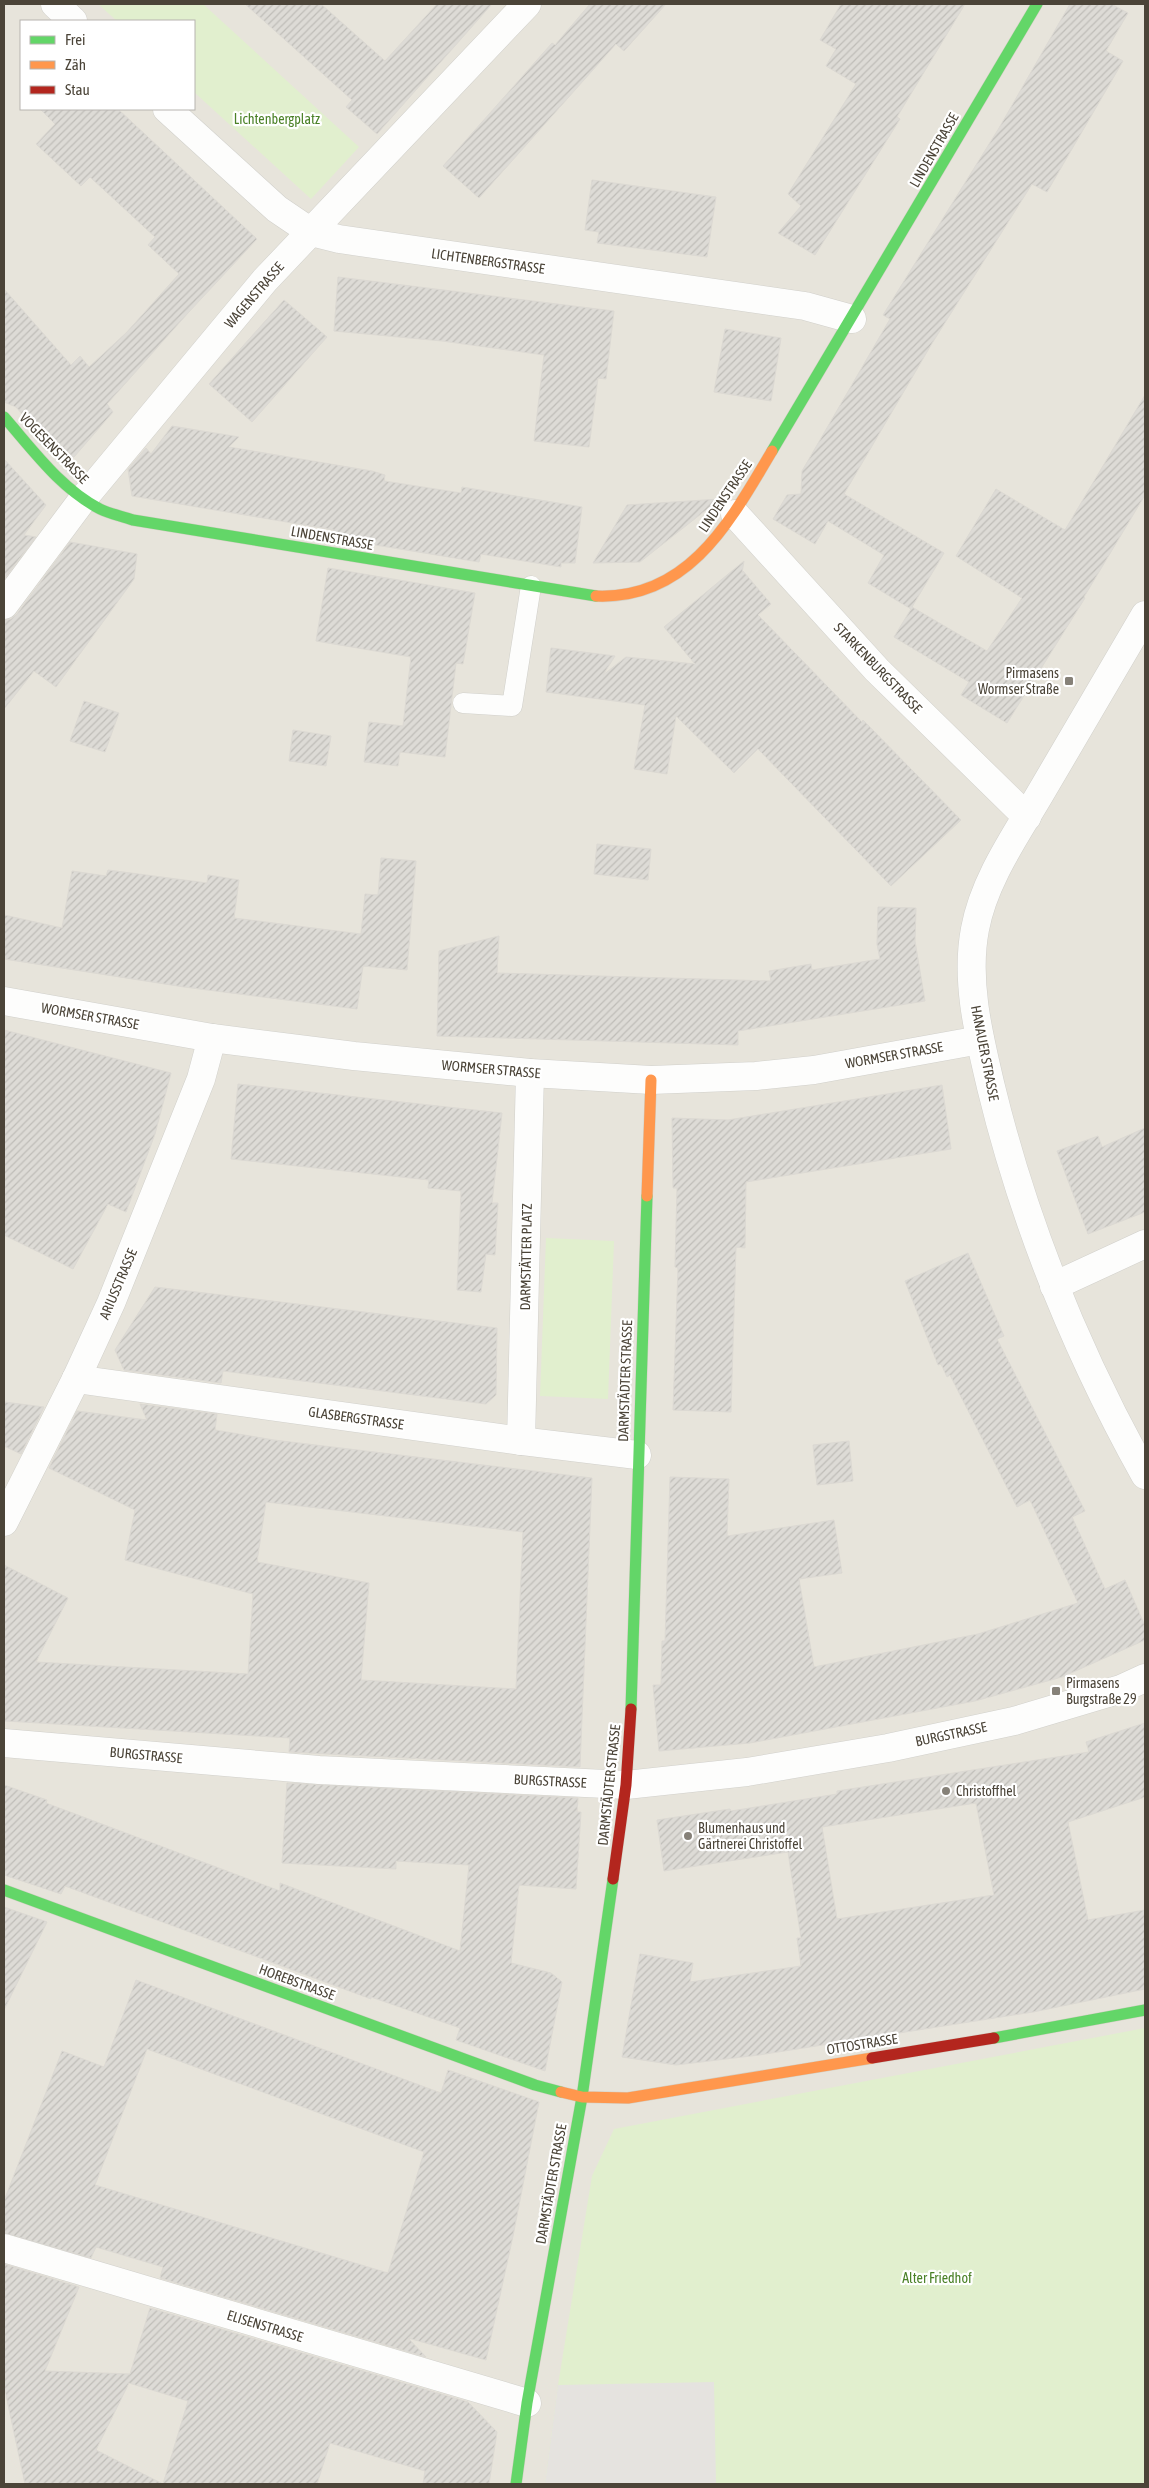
<svg xmlns="http://www.w3.org/2000/svg" width="1149" height="2488" font-family="'Asap Condensed',sans-serif">
	<defs>
		<pattern id="building-hatch" width="6" height="6" patternUnits="userSpaceOnUse" patternTransform="scale(1.25)"><rect width="6" height="6" fill="#dddbd6"/><path d="M-1 1l2-2M0 6l6-6M5 7l2-2" fill="none" stroke="#bfbdb8"/></pattern>
	</defs>
	<rect width="100%" height="100%" fill="#f3f2ee"/>
	<!-- residential -->
	<path fill="#e7e4db" fill-rule="evenodd" d="M4 4H1145V2484H4ZM21 21H194V109H21Z"/>
	<!-- park -->
	<g fill="#e1efce">
		<path d="M98 4H203L359 147 311 199 194 92V21H117Z"/>
		<path d="M546 1238 614 1241 608 1399 540 1396Z"/>
		<path d="M1145 2028V2484H545L558 2385 592 2176 614 2129Z"/>
	</g>
	<!-- parking -->
	<path fill="#e5e3df" d="M714 2382 716 2484H545L558 2385Z"/>
	<!-- building -->
	<g fill="url(#building-hatch)" stroke="#dcd9d3" fill-rule="evenodd">
		<path d="M245 4H321L385 61 437 4H492L377 134 346 107 352 100Z"/>
		<path d="M590 4H666L624 51 616 44 479 198 443 166 552 43 555 45Z"/>
		<path d="M841 4H965L897 117 900 119 815 255 778 233 801 206 788 194 856 84 826 66 836 49 820 40Z"/>
		<path d="M1070 4H1111L1128 13 1106 51 1123 61 1047 192 1032 184 931 345 844 494 944 553 912 607 987 651 1022 598 956 556 996 489 1065 530 1145 395V495L1084 597 1085 598 1007 723 961 695 969 682 894 637 911 609 868 583 884 555 828 521 815 544 773 519 787 495 801 494 802 471 890 319 883 315 999 128Z"/>
		<path d="M40 109H118L257 239 188 313 107 404 113 412 74 457 56 453 16 407 4 402V289L71 365 80 356 89 367 126 333 179 274 148 245 155 237 90 177 81 186 36 144 55 124Z"/>
		<path d="M592 180 716 197 707 257 597 243 599 232 585 230Z"/>
		<path d="M338 277 614 311 606 379 598 378 589 447 534 441 544 355 442 341 334 331Z"/>
		<path d="M284 300 327 337 252 422 209 384Z"/>
		<path d="M725 329 781 338 771 401 714 392Z"/>
		<path d="M172 426 239 437 229 447 372 471 385 475 384 481 461 493 462 487 582 507 575 563H561V567L481 554 479 562 333 538 334 530 132 496 128 469 146 448 151 454Z"/>
		<path d="M4 459 46 505 24 535 36 537 4 579Z"/>
		<path d="M720 499 640 562 593 563 627 505Z"/>
		<path d="M70 542 137 554 134 579 56 687 34 671 4 709V620L11 619 17 614Z"/>
		<path d="M744 561 742 573 743 571 771 604 758 615 862 722 863 720 961 820 891 886 758 749 734 773 676 716 667 774 634 769 645 705 546 692 551 648 615 656 603 675 626 657 695 664 664 627Z"/>
		<path d="M328 568 475 593 463 664 456 663 445 757 400 752 398 766 364 762 369 722 403 726 411 657 316 641Z"/>
		<path d="M84 701 119 713 105 752 70 741Z"/>
		<path d="M293 730 331 736 326 766 289 761Z"/>
		<path d="M597 844 651 849 648 880 594 874Z"/>
		<path d="M381 858 416 861 407 970 363 966 357 1009 184 987 4 959V915L62 928 72 871 106 876 108 870 207 883 208 875 239 880 234 918 361 934 365 894 378 895Z"/>
		<path d="M878 907 916 908 915 941 925 1001 738 1031V1045L437 1036 439 951 499 936 497 973 771 981 769 971 811 964 812 970 880 959 877 944Z"/>
		<path d="M4 1030 171 1073 155 1134 126 1212 108 1204 73 1269 4 1235Z"/>
		<path d="M238 1084 502 1113 492 1203H498L495 1255 486 1254 481 1292 457 1290 461 1191 428 1188 429 1180 231 1159Z"/>
		<path d="M942 1085 951 1149 746 1182 745 1248 736 1247 731 1412 673 1410 678 1268 675 1267 677 1188H673L672 1118 728 1120Z"/>
		<path d="M1145 1128V1212L1088 1234 1057 1151 1098 1136 1102 1147Z"/>
		<path d="M968 1253 1004 1336 997 1339 1085 1511 1072 1517 1105 1589 1125 1580 1145 1626V1640L1062 1677 975 1701 750 1743 659 1751 653 1685H661L662 1641H665L670 1477 729 1479 727 1536 834 1520 842 1573 799 1579 814 1667 978 1634 1078 1603 1030 1500 1017 1507 950 1375 947 1377 941 1364 938 1365 905 1281Z"/>
		<path d="M155 1287 497 1328 496 1395 486 1404 223 1371 221 1383 124 1370 115 1350Z"/>
		<path d="M4 1402 44 1407 21 1454 4 1446Z"/>
		<path d="M140 1404 217 1414 215 1430 274 1440 592 1478 580 1767 289 1752 290 1738 5 1721 4 1724V1565L68 1598 36 1662 248 1674 253 1594 125 1560 135 1510 49 1468 77 1411 147 1420ZM266 1502 523 1532 516 1689 361 1680 369 1583 257 1562Z"/>
		<path d="M849 1441 853 1481 817 1485 813 1445Z"/>
		<path d="M1145 1723V1797L1068 1822 1088 1920 1145 1910V1989L1033 2012 759 2055 676 2065 622 2057 640 1954 693 1963 690 1982 801 1966 797 1938H801L788 1852 664 1871 657 1820 730 1809 731 1811 837 1794V1791L1089 1752 1086 1742ZM976 1803 994 1895 837 1919 822 1827Z"/>
		<path d="M287 1783 578 1798 577 1812H581L576 1889 519 1885 511 1963 551 1973 562 1982 545 2071 456 2040 460 2028 371 1997V1999L65 1886 61 1894 4 1875V1785L47 1800 46 1803 280 1891V1883L460 1951 469 1865 396 1861V1869L282 1863Z"/>
		<path d="M4 1907 47 1922 4 2010Z"/>
		<path d="M136 1980 441 2093 448 2070 539 2102 513 2236 486 2360 408 2338 426 2357 160 2278 163 2267 96 2247 91 2258 4 2233V2201L62 2051 104 2067ZM147 2049 424 2152 388 2273 95 2185Z"/>
		<path d="M4 2264 79 2287 45 2371 130 2374 150 2308 468 2402 497 2432 489 2484H423L425 2471 330 2443 317 2484H25L4 2386ZM129 2383 188 2401 163 2484 96 2450Z"/>
	</g>
	<g fill="none" stroke-linecap="round" stroke-linejoin="round">
		<defs>
			<path id="lane" d="M463 703 512 706 531 586"/>
			<g id="street">
				<path d="M55 4 73 21"/>
				<path d="M167 109 277 209 311 232 339 239 805 306 852 319"/>
				<path d="M735 514 877 670 1027 817"/>
				<path d="M4 605 83 499 265 280 527 4"/>
				<path d="M1145 615C1110 675 1075 734 1040 794 1016 835 984 880 975 929 965 981 979 1036 991 1087 1024 1223 1077 1353 1145 1475"/>
				<path d="M4 1001 212 1038 354 1056 530 1073 651 1080 756 1076 814 1070 980 1040"/>
				<path d="M1054 1286 1145 1244"/>
				<path d="M76 1379 521 1441 637 1455"/>
				<path d="M521 1441 530 1073"/>
				<path d="M4 1522 76 1379 111 1303 201 1079 212 1038"/>
				<path d="M4 1743 319 1770 626 1785 747 1772 888 1748 1014 1721 1121 1689 1145 1678"/>
				<path d="M4 2248 527 2403"/>
			</g>
			<g id="fast">
				<path d="M4 417C33 450 60 488 100 509 110 514 122 516 133 520L596 596"/>
				<path d="M772 451 1037 4"/>
				<path d="M631 1709 647 1196"/>
				<path d="M4 1890 535 2085 561 2092"/>
				<path d="M994 2038 1145 2010"/>
				<path d="M516 2484 527 2403 582 2097 613 1879"/>
			</g>
			<g id="slow">
				<path d="M596 596C689 600 731 520 772 451"/>
				<path d="M647 1196 651 1080"/>
				<path d="M561 2092 582 2097 628 2098 872 2058"/>
			</g>
			<g id="jam">
				<path d="M613 1879 626 1785 631 1709"/>
				<path d="M872 2058 994 2038"/>
			</g>
		</defs>
		<!-- lane casing -->
		<use href="#lane" stroke="#d1d0cb" stroke-width="21"/>
		<!-- street casing -->
		<use href="#street" stroke="#d1d0cb" stroke-width="29"/>
		<!-- fast casing -->
		<use href="#fast" stroke="#d3cfc4" stroke-width="12"/>
		<!-- slow casing -->
		<use href="#slow" stroke="#d3cfc4" stroke-width="12"/>
		<!-- jam casing -->
		<use href="#jam" stroke="#d3cfc4" stroke-width="12"/>
		<!-- lane -->
		<use href="#lane" stroke="#fdfdfc" stroke-width="20"/>
		<!-- street -->
		<use href="#street" stroke="#fdfdfc" stroke-width="28"/>
		<!-- fast -->
		<use href="#fast" stroke="#63d668" stroke-width="11"/>
		<!-- slow -->
		<use href="#slow" stroke="#ff974d" stroke-width="11"/>
		<!-- jam -->
		<use href="#jam" stroke="#b3261e" stroke-width="11"/>
	</g>
	<!-- markers -->
	<g fill="#868178" stroke="#fff" stroke-width="2">
		<rect x="1064" y="676" width="10" height="10" rx="2.5"/>
		<rect x="1051" y="1686" width="10" height="10" rx="2.5"/>
		<circle cx="946" cy="1791" r="5"/>
		<circle cx="688" cy="1836" r="5"/>
	</g>
	<g text-anchor="middle" stroke-width="4.5" stroke-linejoin="round" paint-order="stroke">
		<!-- park labels -->
		<g font-size="14" fill="#4a8127" stroke="#fff">
			<text x="277" y="124">Lichtenbergplatz</text>
			<text x="937" y="2283">Alter Friedhof</text>
		</g>
		<!-- street labels -->
		<g font-size="14" fill="#4b4438" stroke="#fff">
			<text transform="translate(934 150) rotate(-60)" y="5">LINDENSTRASSE</text>
			<text transform="translate(488 261) rotate(8)" y="5">LICHTENBERGSTRASSE</text>
			<text transform="translate(254 295) rotate(-49)" y="5">WAGENSTRASSE</text>
			<text transform="translate(54 448) rotate(46)" y="5">VOGESENSTRASSE</text>
			<text transform="translate(725 496) rotate(-56)" y="5">LINDENSTRASSE</text>
			<text transform="translate(332 538) rotate(10)" y="5">LINDENSTRASSE</text>
			<text transform="translate(878 668) rotate(46)" y="5">STARKENBURGSTRASSE</text>
			<text transform="translate(90 1016) rotate(10)" y="5">WORMSER STRASSE</text>
			<text transform="translate(985 1053) rotate(79)" y="5">HANAUER STRASSE</text>
			<text transform="translate(894 1055) rotate(-10)" y="5">WORMSER STRASSE</text>
			<text transform="translate(491 1069) rotate(5)" y="5">WORMSER STRASSE</text>
			<text transform="translate(526 1257) rotate(-89)" y="5">DARMSTÄTTER PLATZ</text>
			<text transform="translate(118 1284) rotate(-67)" y="5">ARIUSSTRASSE</text>
			<text transform="translate(625 1381) rotate(-88)" y="5">DARMSTÄDTER STRASSE</text>
			<text transform="translate(356 1418) rotate(8)" y="5">GLASBERGSTRASSE</text>
			<text transform="translate(951 1734) rotate(-12)" y="5">BURGSTRASSE</text>
			<text transform="translate(146 1755) rotate(5)" y="5">BURGSTRASSE</text>
			<text transform="translate(550 1781) rotate(3)" y="5">BURGSTRASSE</text>
			<text transform="translate(609 1785) rotate(-84)" y="5">DARMSTÄDTER STRASSE</text>
			<text transform="translate(297 1982) rotate(20)" y="5">HOREBSTRASSE</text>
			<text transform="translate(862 2044) rotate(-9)" y="5">OTTOSTRASSE</text>
			<text transform="translate(551 2184) rotate(-80)" y="5">DARMSTÄDTER STRASSE</text>
			<text transform="translate(265 2326) rotate(17)" y="5">ELISENSTRASSE</text>
		</g>
		<!-- poi labels -->
		<g font-size="14" fill="#4b4438" stroke="#fff" text-anchor="start">
			<text x="1059" y="678" text-anchor="end">Pirmasens<tspan x="1059" dy="16">Wormser Straße</tspan></text>
			<text x="1066" y="1688">Pirmasens<tspan x="1066" dy="16">Burgstraße 29</tspan></text>
			<text x="956" y="1796">Christoffhel</text>
			<text x="698" y="1833">Blumenhaus und<tspan x="698" dy="16">Gärtnerei Christoffel</tspan></text>
		</g>
	</g>
	<!-- border -->
	<rect width="1149" height="2488" fill="none" stroke="#4b4438" stroke-width="10"/>
	<!-- legend -->
	<rect x="20" y="20" width="175" height="90" fill="#ffffff" stroke="#b7b4af"/>
	<rect x="30" y="36" width="25" height="8" fill="#63d668" stroke="#b7b4af"/>
	<text x="65" y="45" font-size="15" fill="#4b4438">Frei</text>
	<rect x="30" y="61" width="25" height="8" fill="#ff974d" stroke="#b7b4af"/>
	<text x="65" y="70" font-size="15" fill="#4b4438">Zäh</text>
	<rect x="30" y="86" width="25" height="8" fill="#b3261e" stroke="#b7b4af"/>
	<text x="65" y="95" font-size="15" fill="#4b4438">Stau</text>
</svg>
